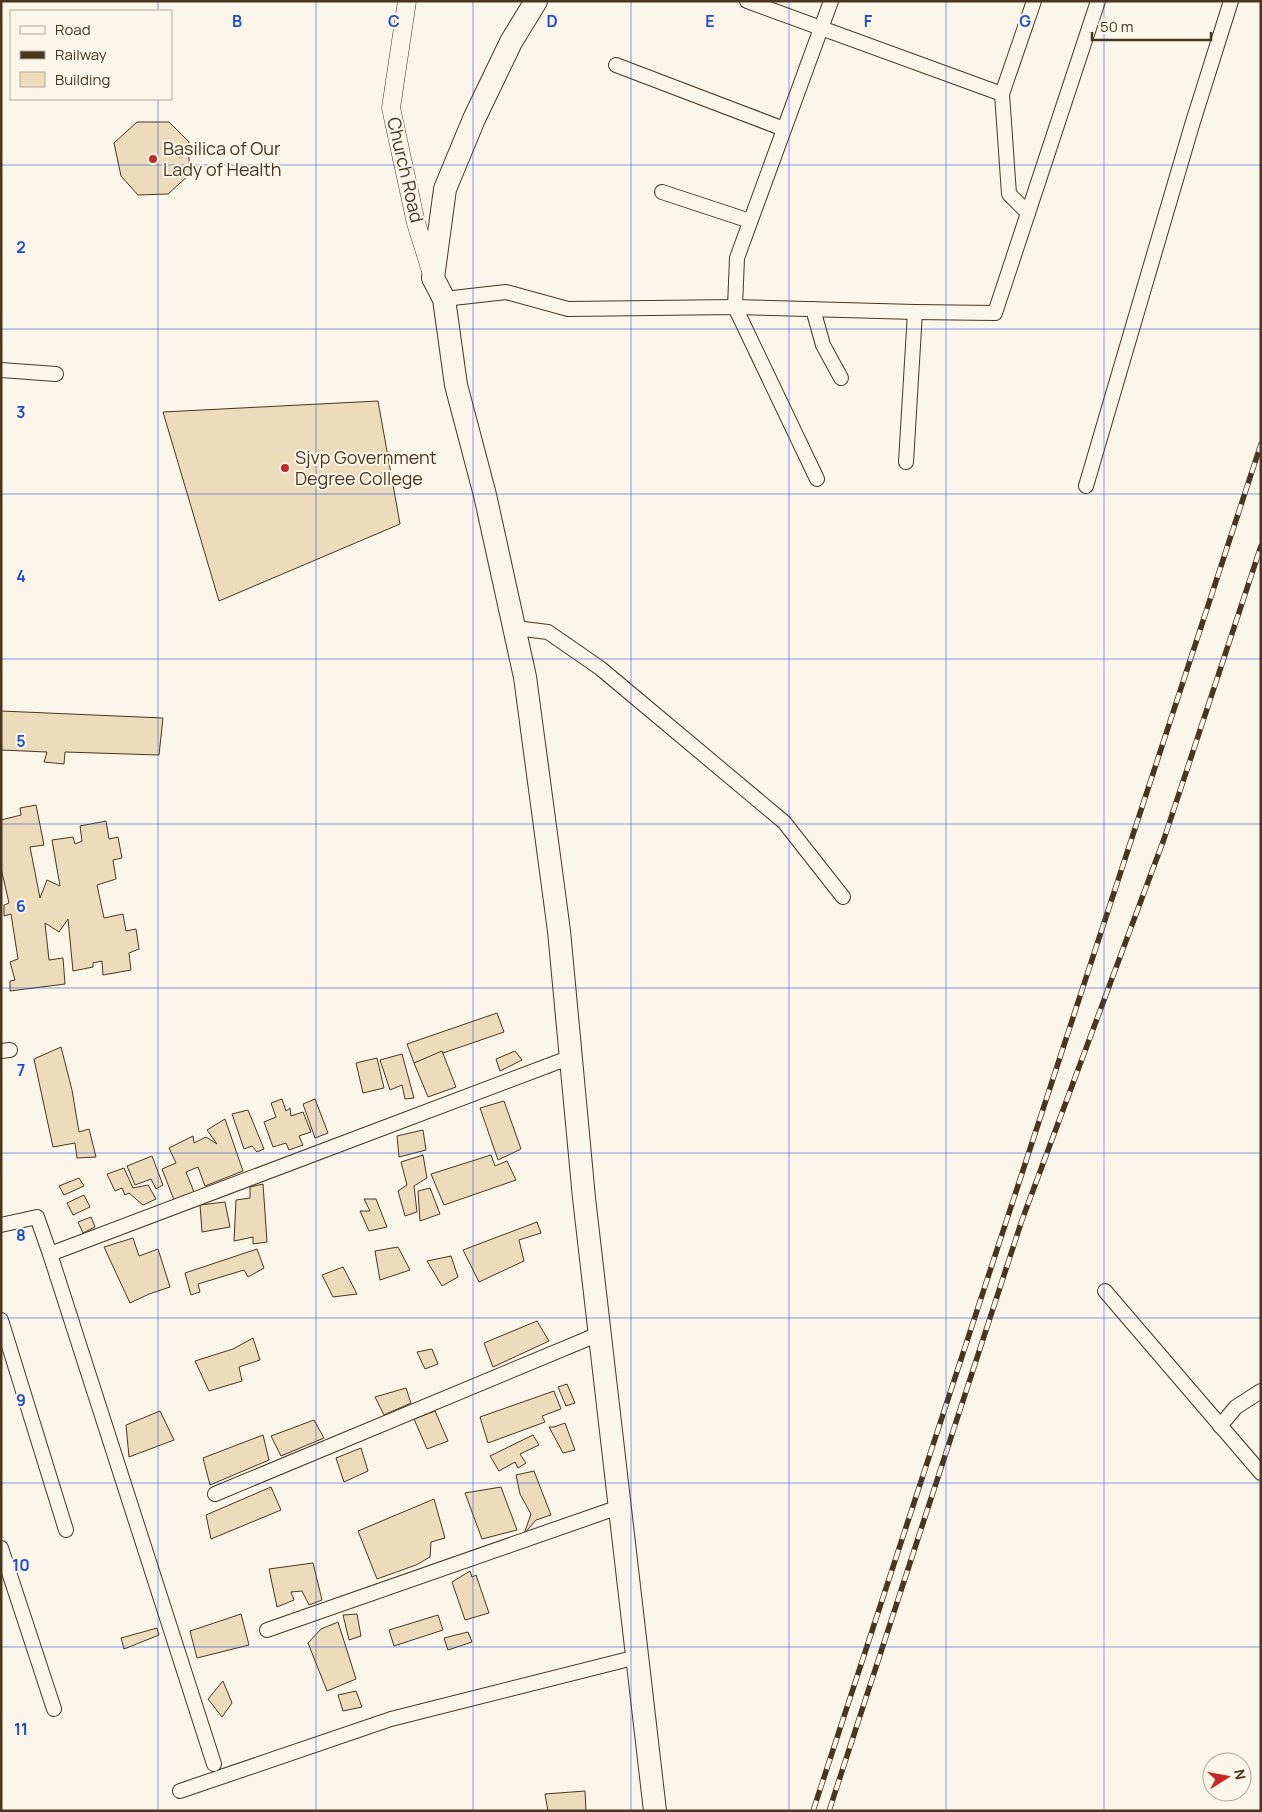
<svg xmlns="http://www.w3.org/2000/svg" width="1262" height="1812" font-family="Manrope,sans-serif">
	<rect width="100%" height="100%" fill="#fbf6e9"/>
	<!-- building -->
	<g fill="#ecdcbc" stroke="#4a3520">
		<path d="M137 122H169L189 142V175L168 194 138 195 121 176 114 143Z"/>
		<path d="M378 401 400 524 219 601 163 412Z"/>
		<path d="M1 711 163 718 159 755 65 752 64 764 44 762 47 752 1 750Z"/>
		<path d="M36 805 44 845 30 847 40 898 47 880 60 886 52 840 73 837 75 844 82 841 80 826 106 821 109 839 118 837 122 858 113 860 116 879 97 885 104 918 123 914 126 931 136 929 139 949 129 953 131 970 103 975 102 961 93 963V967L73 971 68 919 59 932 45 923 49 960 63 958 65 984 10 991V981L15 980 10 962 18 959 11 914 4 916V905L9 903 1 868V820L21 815 20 808Z"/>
		<path d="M497 1013 504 1032 414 1063 407 1044Z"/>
		<path d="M61 1047 72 1090 79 1132 89 1129 96 1157 77 1158 75 1143 53 1147 34 1059Z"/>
		<path d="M442 1051 456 1087 428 1097 414 1063Z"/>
		<path d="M515 1051 522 1060 500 1071 496 1059Z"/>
		<path d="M402 1054 414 1098 405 1099 402 1085 390 1090 380 1060Z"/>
		<path d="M377 1058 384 1088 363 1093 356 1063Z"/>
		<path d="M282 1099 286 1111 290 1108 291 1116 303 1112 311 1132 299 1136 303 1145 289 1150 286 1143 273 1147 264 1122 276 1117 271 1103Z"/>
		<path d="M315 1099 328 1133 315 1138 303 1104Z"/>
		<path d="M504 1101 521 1149 498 1160 480 1108Z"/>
		<path d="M248 1110 264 1149 257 1152 252 1146 244 1149 232 1114Z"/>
		<path d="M225 1119 243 1171 205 1186 198 1167 186 1172 194 1192 174 1200 162 1169 176 1163 169 1148 193 1136 194 1143 206 1137 217 1144 207 1130Z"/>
		<path d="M423 1130 426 1150 399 1157 397 1136Z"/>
		<path d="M423 1155 427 1178 414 1186 417 1212 405 1216 398 1191 407 1185 401 1162Z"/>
		<path d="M491 1155 495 1166 507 1161 516 1180 444 1205 431 1174Z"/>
		<path d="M152 1156 163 1185 156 1189 151 1179 135 1185 127 1166Z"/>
		<path d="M124 1168 133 1188 148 1185 156 1199 143 1205 129 1193 125 1195 122 1188 115 1191 107 1174Z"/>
		<path d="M79 1178 84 1186 64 1195 59 1186Z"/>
		<path d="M263 1184 267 1242 253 1244V1237L234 1241 236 1200 250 1198V1187Z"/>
		<path d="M430 1188 440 1214 420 1221 418 1191Z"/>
		<path d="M84 1195 90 1207 73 1215 67 1203Z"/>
		<path d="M364 1199H376L387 1227 369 1231 360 1211H370Z"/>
		<path d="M225 1202 230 1227 202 1232 200 1205Z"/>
		<path d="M91 1217 95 1227 83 1233 78 1222Z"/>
		<path d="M537 1222 541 1233 519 1240 524 1261 479 1282 463 1250Z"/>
		<path d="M133 1238 139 1256 158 1249 170 1287 149 1294 130 1303 104 1247Z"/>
		<path d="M398 1247 410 1270 380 1280 375 1251Z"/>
		<path d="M257 1249 264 1268 248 1277 244 1270 198 1284 200 1292 191 1295 185 1273Z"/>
		<path d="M451 1256 458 1277 442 1286 427 1261Z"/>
		<path d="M343 1267 357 1294 333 1297 322 1275Z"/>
		<path d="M537 1321 549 1341 493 1367 484 1343Z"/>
		<path d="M253 1338 260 1360 239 1367 242 1381 209 1391 195 1361 233 1349Z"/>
		<path d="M432 1349 438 1364 425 1369 417 1352Z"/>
		<path d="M567 1384 575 1403 566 1406 558 1387Z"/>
		<path d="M406 1388 411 1403 384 1415 375 1397Z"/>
		<path d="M554 1391 561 1409 542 1416 545 1422 488 1443 480 1417Z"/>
		<path d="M160 1411 174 1440 129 1457 126 1425Z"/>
		<path d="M435 1411 448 1441 427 1449 414 1419Z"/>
		<path d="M314 1420 324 1438 281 1456 271 1436Z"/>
		<path d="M565 1423 575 1450 563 1453 549 1427H554Z"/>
		<path d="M263 1435 269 1460 210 1485 203 1458Z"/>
		<path d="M533 1435 539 1445 520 1454 526 1463 518 1468 515 1462 499 1471 490 1456Z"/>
		<path d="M361 1448 368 1471 344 1482 336 1458Z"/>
		<path d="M534 1471 551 1515 536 1520 524 1534 531 1514 520 1494 516 1475Z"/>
		<path d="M271 1487 281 1510 211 1539 206 1515Z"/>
		<path d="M501 1487 517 1530 482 1539 465 1493Z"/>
		<path d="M434 1499 445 1538 431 1542 430 1557 416 1565 377 1579 358 1531Z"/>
		<path d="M313 1563 322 1600 309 1605 302 1591 291 1592 294 1600 277 1607 269 1569Z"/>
		<path d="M470 1571 472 1577 476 1575 489 1613 465 1620 452 1582Z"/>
		<path d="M241 1614 249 1645 197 1658 190 1631Z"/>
		<path d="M357 1614 361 1636 349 1640 343 1615Z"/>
		<path d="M438 1615 443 1630 394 1646 389 1630Z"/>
		<path d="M338 1622 356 1679 327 1691 308 1643 321 1629Z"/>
		<path d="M157 1628 159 1635 124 1649 121 1638Z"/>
		<path d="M468 1632 472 1642 448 1650 444 1638Z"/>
		<path d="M223 1681 232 1703 222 1717 208 1699Z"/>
		<path d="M356 1691 362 1707 343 1711 338 1695Z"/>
		<path d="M585 1791 586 1811H548L545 1794Z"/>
	</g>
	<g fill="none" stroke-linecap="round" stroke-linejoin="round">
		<defs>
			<g id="minor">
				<path d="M747 1 1002 94 1009 194 1028 213"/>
				<path d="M616 65 784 129"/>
				<path d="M1002 94 1034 1"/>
				<path d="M662 192 750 221"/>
				<path d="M444 299 506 292 568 309 735 307 915 312 995 313 1098 1"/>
				<path d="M813 309 823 345 841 378"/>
				<path d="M1 370 56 374"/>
				<path d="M906 462 915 312"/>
				<path d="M817 479 735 307 737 258 831 1"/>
				<path d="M1086 486 1192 125 1231 1"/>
				<path d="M515 628 548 632 600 668 784 822 843 897"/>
				<path d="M1 1051 10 1050"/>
				<path d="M1 1225 37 1217 50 1254 214 1764"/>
				<path d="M50 1254 571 1057"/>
				<path d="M1105 1291 1261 1473"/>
				<path d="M1 1320 66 1530"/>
				<path d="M1220 1426 1236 1407 1261 1391"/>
				<path d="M215 1494 599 1334"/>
				<path d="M1 1548 54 1709"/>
				<path d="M267 1630 619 1507"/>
				<path d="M180 1791 391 1719 637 1657"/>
			</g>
			<path id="tertiary" d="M407 1 391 108 416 223 432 274"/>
			<path id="primary" d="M536 1 511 42 474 119 445 189 433 278 444 299 456 385 485 495 525 677 559 931 584 1198 655 1811"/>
		</defs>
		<!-- minor casing -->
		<use href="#minor" stroke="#4a3520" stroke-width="16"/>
		<!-- tertiary casing -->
		<use href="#tertiary" stroke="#4a3520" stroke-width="19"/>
		<!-- primary casing -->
		<use href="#primary" stroke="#4a3520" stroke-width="24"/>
		<!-- minor -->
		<use href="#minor" stroke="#fbf6e9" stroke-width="14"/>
		<!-- tertiary -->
		<use href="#tertiary" stroke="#fbf6e9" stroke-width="18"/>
		<!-- primary -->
		<use href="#primary" stroke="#fbf6e9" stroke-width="22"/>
		<defs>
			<g id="rail">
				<path d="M813 1811 1261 444"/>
				<path d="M829 1811 1022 1220 1164 839 1261 546"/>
			</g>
		</defs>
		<!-- rail casing -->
		<use href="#rail" stroke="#4a3520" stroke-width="5.5"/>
		<!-- rail -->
		<use href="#rail" stroke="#fbf6e9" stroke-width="4" stroke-dasharray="11" stroke-linecap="butt"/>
	</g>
	<!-- grid -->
	<path fill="none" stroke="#1d4ed8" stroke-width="1" stroke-opacity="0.55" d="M158 1V11M316 1V1811M473 1V1811M631 1V1811M789 1V1811M946 1V1811M1104 1V1811M158 99V1811M1 165H1261M1 329H1261M1 494H1261M1 659H1261M1 824H1261M1 988H1261M1 1153H1261M1 1318H1261M1 1483H1261M1 1647H1261"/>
	<!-- markers -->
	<g fill="#c62828" stroke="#fbf6e9" stroke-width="2">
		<circle cx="153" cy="159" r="5"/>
		<circle cx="285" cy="468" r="5"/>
	</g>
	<g text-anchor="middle" stroke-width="4" stroke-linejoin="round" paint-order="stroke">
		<!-- poi labels -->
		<g font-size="18" fill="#4a3520" stroke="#fbf6e9" text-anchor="start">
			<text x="163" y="155">Basilica of Our<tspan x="163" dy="21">Lady of Health</tspan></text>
			<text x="295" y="464">Sjvp Government<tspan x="295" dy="21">Degree College</tspan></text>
		</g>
		<!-- street labels -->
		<g font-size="18" fill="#4a3520" stroke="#fbf6e9">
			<text transform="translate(405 170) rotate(77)" y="6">Church Road</text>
		</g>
	</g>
	<g font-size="16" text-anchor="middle" font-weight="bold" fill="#1d4ed8" stroke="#fbf6e9" stroke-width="4" stroke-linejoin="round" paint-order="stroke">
		<text x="237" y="27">B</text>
		<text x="394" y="27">C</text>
		<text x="552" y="27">D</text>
		<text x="710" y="27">E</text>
		<text x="868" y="27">F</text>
		<text x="1025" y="27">G</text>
		<text x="21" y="253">2</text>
		<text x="21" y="418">3</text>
		<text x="21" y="582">4</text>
		<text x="21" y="747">5</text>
		<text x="21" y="912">6</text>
		<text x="21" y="1076">7</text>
		<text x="21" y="1241">8</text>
		<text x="21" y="1406">9</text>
		<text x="21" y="1571">10</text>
		<text x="21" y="1735">11</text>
	</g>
	<!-- border -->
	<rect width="1262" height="1812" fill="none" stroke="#4a3520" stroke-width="5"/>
	<!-- legend -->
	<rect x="10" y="10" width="162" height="90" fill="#fbf6e9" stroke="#b4a999"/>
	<rect x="20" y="26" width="25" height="8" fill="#fbf6e9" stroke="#b4a999"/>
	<text x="55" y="35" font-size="15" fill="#4a3520">Road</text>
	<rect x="20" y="51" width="25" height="8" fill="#4a3520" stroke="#b4a999"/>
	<text x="55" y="60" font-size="15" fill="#4a3520">Railway</text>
	<rect x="20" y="72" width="25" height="15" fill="#ecdcbc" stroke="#b4a999"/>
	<text x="55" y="85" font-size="15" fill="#4a3520">Building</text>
	<!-- north arrow -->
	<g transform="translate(1227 1777) rotate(79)"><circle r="24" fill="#fbf6e9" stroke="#b4a999"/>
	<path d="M0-4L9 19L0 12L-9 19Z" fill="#c62828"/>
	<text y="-8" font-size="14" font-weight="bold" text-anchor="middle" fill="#4a3520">N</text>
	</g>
	<!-- scale -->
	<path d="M1092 32v8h119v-8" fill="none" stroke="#4a3520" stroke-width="2.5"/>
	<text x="1100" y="32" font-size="15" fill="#4a3520" stroke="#fbf6e9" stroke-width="4" paint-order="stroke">50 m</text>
</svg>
